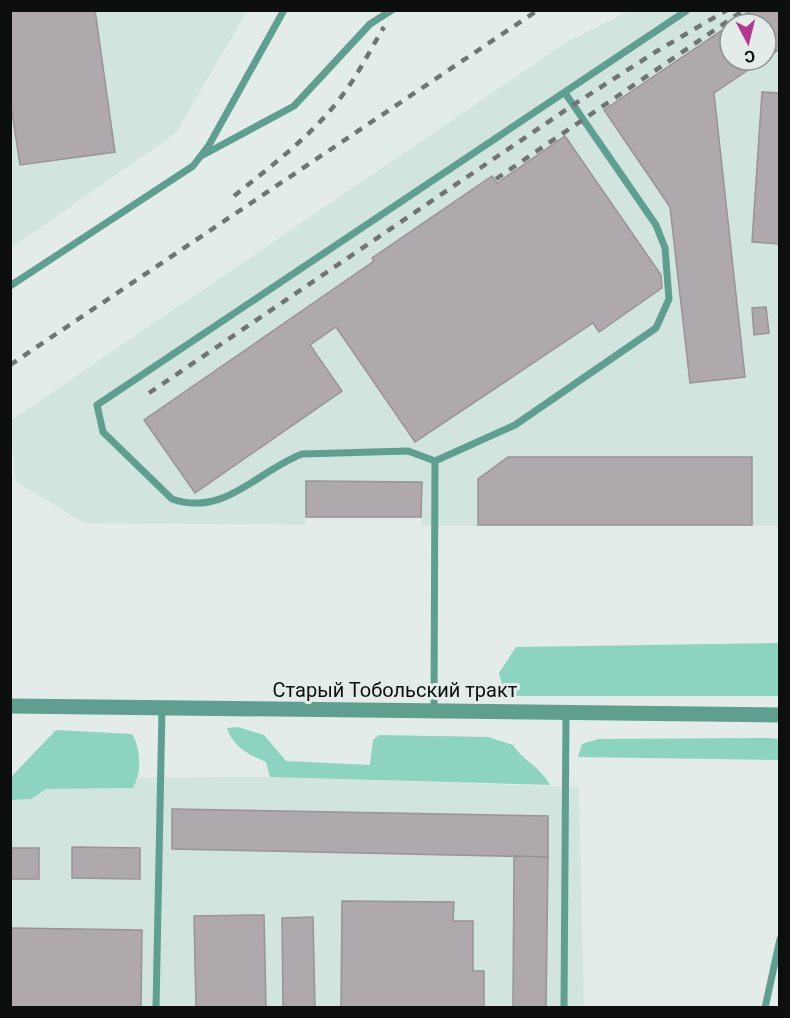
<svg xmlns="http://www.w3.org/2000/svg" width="790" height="1018" font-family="Roboto,sans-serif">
	<rect width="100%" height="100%" fill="#e3ece9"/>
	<!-- built -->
	<g fill="#d2e4de" fill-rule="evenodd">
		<path d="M11 11H247L176 133 11 248Z"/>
		<path d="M629 11H779V526H422L421 517H306V525L84 523 16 482 10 421 567 42ZM730 24H766V60H730Z"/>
		<path d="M270 777 579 787 584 1007H11L10 800 31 799 46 789 133 788 139 778Z"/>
	</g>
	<!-- green -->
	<g fill="#8cd3c0">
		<path d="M779 643V696H505L499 673 516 647Z"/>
		<path d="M238 727 264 735 286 761 370 765 373 740 379 735 488 737 513 745C524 762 539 765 550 785L270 777 266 762C249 755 232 746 227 728Z"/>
		<path d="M56 730 132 734C141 749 142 773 133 788L46 789 31 799 11 800V777Z"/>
		<path d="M768 738 779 739V760L578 757 582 744 598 739Z"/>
	</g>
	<!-- building -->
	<g fill="#afa8ac" stroke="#999296" stroke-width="1.5">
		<path d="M10 10H95L115 152 20 165 10 99Z"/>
		<path d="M751 10H780V49L766 58V24H731Z"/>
		<path d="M730 25V60H763L714 93 745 377 690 383 670 207 604 110Z"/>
		<path d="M762 92 780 93V244L752 242Z"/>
		<path d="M565 136 661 275 662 288 599 332 593 323 415 442 336 327 310 345 342 391 195 493 144 420 374 261 372 258 492 176 497 183Z"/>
		<path d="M766 307 769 333 754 335 752 308Z"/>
		<path d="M508 457H752V525H478V479Z"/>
		<path d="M306 481 422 482 421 517H306Z"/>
		<path d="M172 809 548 816V857L172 849Z"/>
		<path d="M72 847 140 848V879L72 878Z"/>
		<rect x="10" y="848" width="29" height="31"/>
		<path d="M514 856 548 857 546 1008H513Z"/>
		<path d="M342 901 454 902 453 921H473V971H484V1008H341Z"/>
		<path d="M264 915 266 1008H196L194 916Z"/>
		<path d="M313 917 315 1008H283L282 918Z"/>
		<path d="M10 928 142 930 141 1008H10Z"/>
	</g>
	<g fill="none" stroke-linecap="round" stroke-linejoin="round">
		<!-- service -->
		<g stroke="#5e9f8f" stroke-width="7">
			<path d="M565 93 656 225 665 248 669 299 656 328 515 425 435 461 408 451 302 454C256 472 224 517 172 499L103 432 97 405 686 11"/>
			<path d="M203 155 294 106 370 24 392 10"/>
			<path d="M10 286 193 166 209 145 284 10"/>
			<path d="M434 710 435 461"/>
			<path d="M156 1008 162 709"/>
			<path d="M564 1008 566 712"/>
			<path d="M765 1008 780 939"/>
		</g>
		<!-- tertiary -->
		<path stroke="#5e9f8f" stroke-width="15" d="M10 706 780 715"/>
		<!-- rail -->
		<g stroke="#6f7573" stroke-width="4.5" stroke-dasharray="8 8" stroke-linecap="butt">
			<path d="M496 179 744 10"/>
			<path d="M234 196C276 162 321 129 351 83 363 65 373 45 384 27"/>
			<path d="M10 365 538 10"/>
			<path d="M149 393 573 105 657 51 727 10"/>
		</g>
	</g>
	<g text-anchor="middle" stroke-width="6" stroke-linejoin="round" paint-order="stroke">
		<!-- street labels -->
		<g font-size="20" fill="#0c0f0e" stroke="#e3ece9">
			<text x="395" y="697">Старый Тобольский тракт</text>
		</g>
	</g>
	<!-- border -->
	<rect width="790" height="1018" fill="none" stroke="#0c0f0e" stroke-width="24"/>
	<!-- north arrow -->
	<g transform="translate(748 42) rotate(173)"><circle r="28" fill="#e3ece9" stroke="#8d9491" stroke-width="1.5"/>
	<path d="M0-4.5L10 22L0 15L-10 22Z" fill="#b2398d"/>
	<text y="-9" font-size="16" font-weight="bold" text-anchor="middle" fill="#0c0f0e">С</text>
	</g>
</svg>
